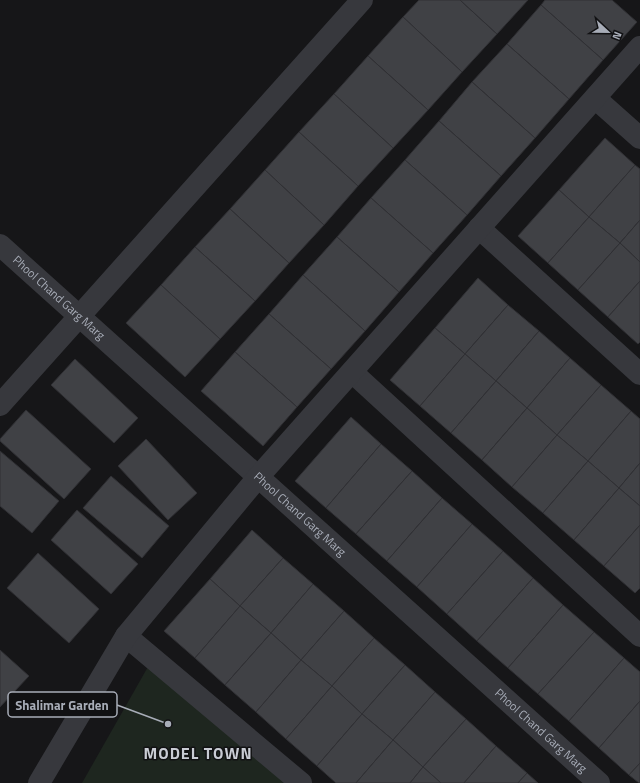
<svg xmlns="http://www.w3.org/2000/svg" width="640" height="783" font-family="'Titillium Web',sans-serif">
	<rect width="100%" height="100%" fill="#161618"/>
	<!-- green -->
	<path fill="#1e261f" d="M149 665 291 783H82Z"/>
	<!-- building -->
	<g fill="#404145" stroke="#303034">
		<path d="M419 0H460L497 34 462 72 403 17Z"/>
		<path d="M460 0H528L497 34Z"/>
		<path d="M545 0H612L637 22 603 60 541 5Z"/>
		<path d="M541 5 603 60 569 99 507 44Z"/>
		<path d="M403 17 462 72 428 110 368 56Z"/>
		<path d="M507 44 569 99 535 138 472 82Z"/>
		<path d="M368 56 428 110 393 148 334 94Z"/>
		<path d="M472 82 535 138 501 176 439 121Z"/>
		<path d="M334 94 393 148 358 186 299 132Z"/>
		<path d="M439 121 501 176 467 215 405 160Z"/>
		<path d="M299 132 358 186 324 225 265 170Z"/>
		<path d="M605 138 635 165 589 217 559 190Z"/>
		<path d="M405 160 467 215 433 253 371 198Z"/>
		<path d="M635 165 640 169V220L620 243 589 217Z"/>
		<path d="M265 170 324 225 289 263 230 209Z"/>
		<path d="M559 190 589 217 548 263 518 236Z"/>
		<path d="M371 198 433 253 399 292 337 237Z"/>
		<path d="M230 209 289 263 255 301 195 247Z"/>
		<path d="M589 217 620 243 578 290 548 263Z"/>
		<path d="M640 220V262L620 243Z"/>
		<path d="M337 237 399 292 365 331 303 275Z"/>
		<path d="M620 243 640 262V281L608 317 578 290Z"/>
		<path d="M195 247 255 301 220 339 161 285Z"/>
		<path d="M303 275 365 331 331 369 269 314Z"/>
		<path d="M478 278 508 305 465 354 435 328Z"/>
		<path d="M640 281V342L638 344 608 317Z"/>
		<path d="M161 285 220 339 185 377 126 323Z"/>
		<path d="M508 305 539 331 496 381 465 354Z"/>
		<path d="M269 314 331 369 297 407 235 352Z"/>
		<path d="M435 328 465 354 420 406 390 380Z"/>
		<path d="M539 331 570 358 527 408 496 381Z"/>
		<path d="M235 352 297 407 263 446 201 391Z"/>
		<path d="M465 354 496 381 451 433 420 406Z"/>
		<path d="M570 358 601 385 557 435 527 408Z"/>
		<path d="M75 359 138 418 114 443 51 385Z"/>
		<path d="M496 381 527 408 482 460 451 433Z"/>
		<path d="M601 385 631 411 588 461 557 435Z"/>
		<path d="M527 408 557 435 512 487 482 460Z"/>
		<path d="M26 410 91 469 64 499 0 441V439Z"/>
		<path d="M631 411 640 419V463L619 488 588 461Z"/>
		<path d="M351 417 381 444 326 508 295 481Z"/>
		<path d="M557 435 588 461 543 513 512 487Z"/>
		<path d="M146 439 197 493 168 520 118 466Z"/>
		<path d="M381 444 412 471 356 534 326 508Z"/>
		<path d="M0 451 59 501 32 533 0 506Z"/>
		<path d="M588 461 619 488 574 540 543 513Z"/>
		<path d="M640 463V506L619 488Z"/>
		<path d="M412 471 442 498 387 561 356 534Z"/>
		<path d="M111 476 169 526 142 558 83 508Z"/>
		<path d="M619 488 640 506V525L604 566 574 540Z"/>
		<path d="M442 498 472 524 417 587 387 561Z"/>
		<path d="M77 510 138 564 111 594 51 540Z"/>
		<path d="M472 524 503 551 447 614 417 587Z"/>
		<path d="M640 525V588L635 593 604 566Z"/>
		<path d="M252 530 283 558 240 606 210 579Z"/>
		<path d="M503 551 533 578 477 641 447 614Z"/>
		<path d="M38 553 99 609 69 643 7 588Z"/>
		<path d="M283 558 313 584 271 633 240 606Z"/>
		<path d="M533 578 563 605 508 668 477 641Z"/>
		<path d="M210 579 240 606 195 658 164 631Z"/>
		<path d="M313 584 344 611 301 660 271 633Z"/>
		<path d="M563 605 594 632 538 694 508 668Z"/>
		<path d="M240 606 271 633 225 685 195 658Z"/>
		<path d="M344 611 374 638 332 686 301 660Z"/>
		<path d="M594 632 624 658 569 721 538 694Z"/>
		<path d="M271 633 301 660 256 712 225 685Z"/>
		<path d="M374 638 405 665 362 714 332 686Z"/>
		<path d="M0 650 29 676 0 707Z"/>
		<path d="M624 658 640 672V701L599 748 569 721Z"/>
		<path d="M301 660 332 686 286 739 256 712Z"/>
		<path d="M405 665 435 692 393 740 362 714Z"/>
		<path d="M332 686 362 714 317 766 286 739Z"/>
		<path d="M435 692 466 719 423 767 393 740Z"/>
		<path d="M640 701V763L629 775 599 748Z"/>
		<path d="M362 714 393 740 356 783H336L317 766Z"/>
		<path d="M466 719 496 746 464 783H441L423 767Z"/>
		<path d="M393 740 423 767 410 783H356Z"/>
		<path d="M496 746 527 773 518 783H464Z"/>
		<path d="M640 763V783H639L629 775Z"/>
		<path d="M423 767 441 783H410Z"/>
		<path d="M527 773 538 783H518Z"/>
	</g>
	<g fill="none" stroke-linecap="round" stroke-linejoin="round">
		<!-- minor -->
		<g stroke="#37383d" stroke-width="22">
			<path d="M595 98 640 138"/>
			<path d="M479 228 640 374"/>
			<path id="s1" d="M0 245 599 783"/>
			<path d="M352 372 640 636"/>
			<path d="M0 405 362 0"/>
			<path d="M126 636 301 783"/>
			<path d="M39 783 126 636 259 476 640 47"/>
		</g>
	</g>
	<g text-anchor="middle" stroke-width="3" stroke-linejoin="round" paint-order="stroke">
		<!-- street labels -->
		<g font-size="12" fill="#a8adb8" stroke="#111113">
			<text dy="4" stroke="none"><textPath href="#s1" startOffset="79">Phool Chand Garg Marg</textPath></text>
			<text dy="4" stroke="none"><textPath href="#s1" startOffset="403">Phool Chand Garg Marg</textPath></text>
			<text dy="4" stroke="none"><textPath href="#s1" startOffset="727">Phool Chand Garg Marg</textPath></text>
		</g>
		<!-- district labels -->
		<g font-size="16" font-weight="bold" letter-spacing="1" fill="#c9ccd4" stroke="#111113">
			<text x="198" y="759">MODEL TOWN</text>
		</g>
	</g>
	<!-- callouts -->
	<path fill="none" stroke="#a8adb8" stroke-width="1.5" d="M168 724L117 705"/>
	<circle fill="#a8adb8" stroke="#111113" stroke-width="1.5" cx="168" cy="724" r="4"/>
	<rect fill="#111113" stroke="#a8adb8" stroke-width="1.5" x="8" y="692" width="109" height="25" rx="4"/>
	<g font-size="13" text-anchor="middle" font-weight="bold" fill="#a8adb8">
		<text x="62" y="710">Shalimar Garden</text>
	</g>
	<!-- north arrow -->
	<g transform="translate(608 32) rotate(112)" stroke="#111113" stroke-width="3" paint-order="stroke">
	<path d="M0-3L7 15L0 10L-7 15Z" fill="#a8adb8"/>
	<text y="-6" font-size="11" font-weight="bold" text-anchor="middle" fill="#a8adb8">N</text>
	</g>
</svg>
